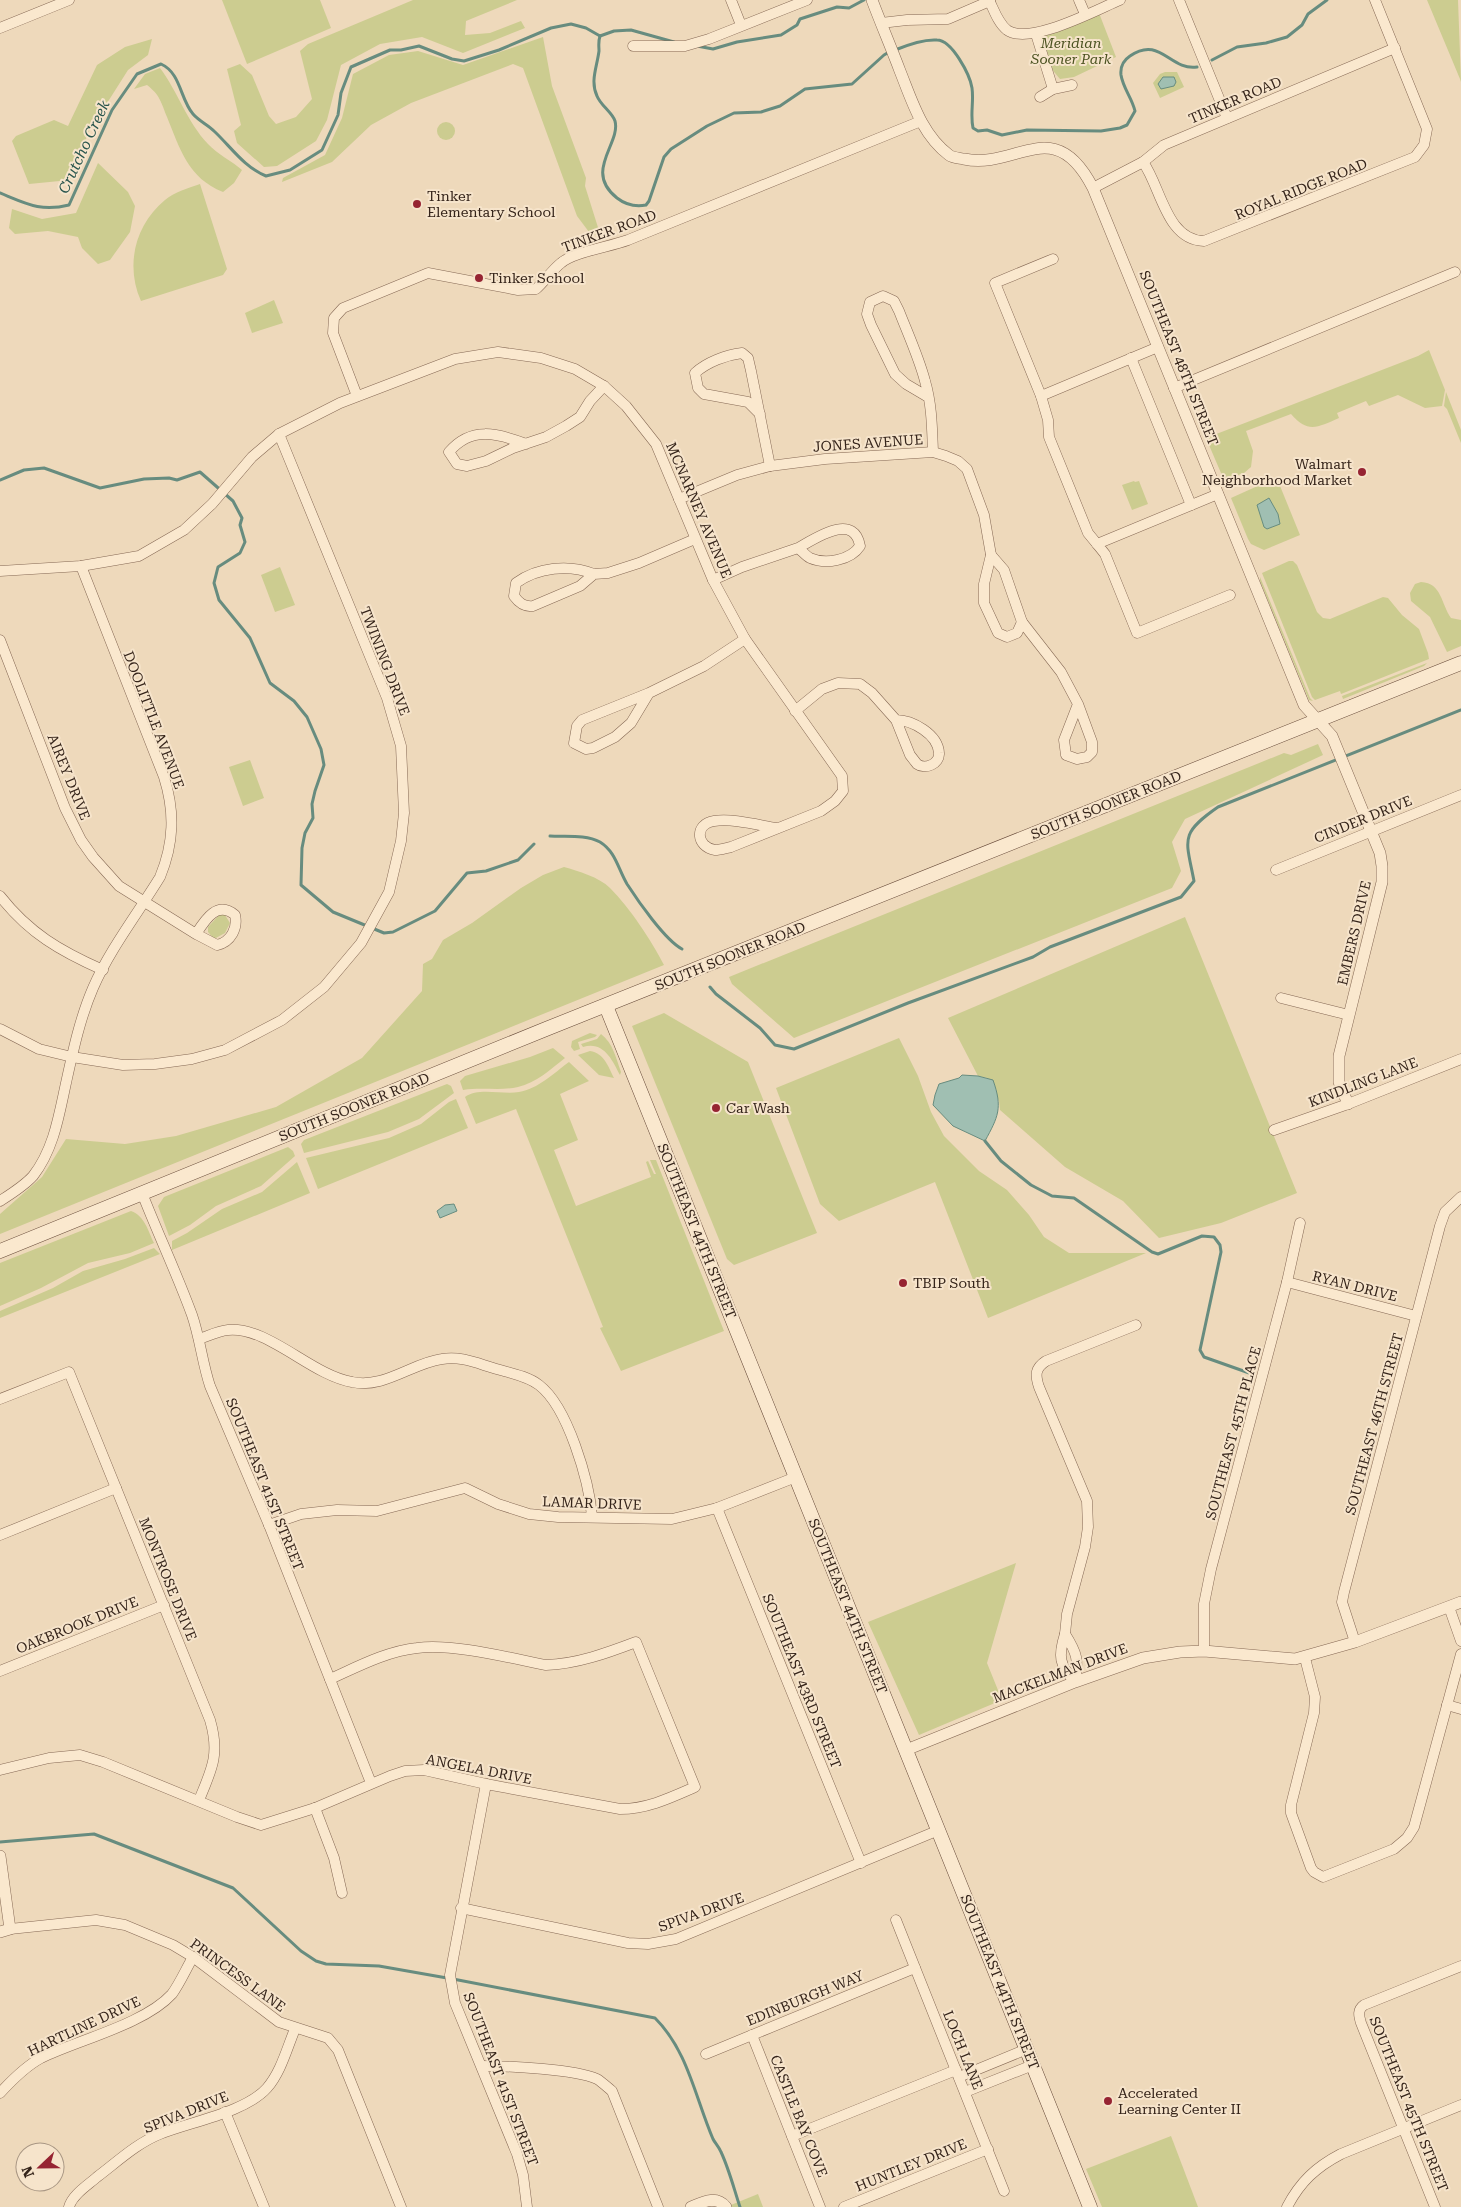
<svg xmlns="http://www.w3.org/2000/svg" width="1461" height="2207" font-family="'Roboto Serif',serif">
	<rect width="100%" height="100%" fill="#eed9bb"/>
	<!-- green -->
	<g fill="#cccc90">
		<path d="M222 0H320L331 28 247 64Z"/>
		<path d="M413 0H517L466 21 465 35 490 33 521 21 525 28 463 53 422 37 380 44 341 65 327 120 316 141 277 166 264 167 237 143 234 131 241 125 227 69 240 64 252 75 269 116 276 124 296 117 312 99 300 51 308 44Z"/>
		<path d="M1427 0H1458L1461 82 1460 79Z"/>
		<path d="M1099 13 1116 57 1074 77 1060 79 1050 67 1044 36Z"/>
		<path d="M543 37 552 86 586 178 585 186 601 237 589 232 577 216 523 68 513 64 411 103 371 125 332 162 282 182 283 178 325 155 342 118 353 74 389 55 418 51 463 65Z"/>
		<path d="M152 39 148 55 128 70 109 100 93 121 70 180 29 184 12 141 16 136 54 120 68 126 97 65 125 47Z"/>
		<path d="M160 68C178 92 187 122 208 144 217 154 232 161 242 170L234 183 223 192C188 178 180 149 167 117 161 102 160 95 147 85L134 89 145 74Z"/>
		<path d="M1165 72H1177L1184 87 1160 98 1153 83 1160 74Z"/>
		<circle cx="446" cy="131" r="9"/>
		<path d="M98 163 128 192 135 206 130 232 110 260 98 264 82 248 78 237 48 231 15 234 9 228 12 209 42 219 76 213Z"/>
		<path d="M200 184 227 269 223 275 141 301C125 265 135 225 165 200 174 192 189 188 200 184Z"/>
		<path d="M274 300 283 323 252 333 245 313Z"/>
		<path d="M1429 350 1445 390 1442 406 1425 408 1398 395 1369 406 1366 401 1337 413 1339 418C1318 427 1308 434 1291 414L1246 431 1253 451 1251 467 1244 473 1224 480 1206 438 1418 356Z"/>
		<path d="M1446 392 1461 430V443L1447 409 1444 406Z"/>
		<path d="M1273 479 1278 481 1300 535 1264 550 1251 544 1248 539 1231 498Z"/>
		<path d="M1134 481 1135 482 1139 481 1148 504 1132 510 1122 485Z"/>
		<path d="M1289 561H1293L1297 565 1317 612 1323 618 1330 619 1383 597 1388 598 1402 615 1419 629 1428 653 1429 659 1341 694 1340 691 1315 700 1312 697 1262 573Z"/>
		<path d="M280 567 295 605 275 612 261 575Z"/>
		<path d="M1260 577 1310 698 1313 701 1309 700 1260 581Z"/>
		<path d="M1421 582C1442 583 1441 604 1451 618L1461 620V646L1447 652 1430 617 1411 601 1410 593 1415 584Z"/>
		<path d="M1427 663 1424 666 1343 699 1342 696Z"/>
		<path d="M1318 744 1323 755 1185 819 1172 842 1181 871 1172 888 794 1038 732 984 729 977 1284 753 1291 755Z"/>
		<path d="M250 760 264 798 243 806 229 767Z"/>
		<path d="M564 867C578 871 599 877 610 888 630 908 651 940 664 965L0 1234V1214L42 1177 66 1139 125 1144 176 1136 276 1107 362 1058 422 991 423 964 432 959 443 940 472 923 521 888 543 875Z"/>
		<path d="M220 914 225 915 230 923 225 933 214 939 208 932V927Z"/>
		<path d="M1185 917 1297 1193 1221 1223 1159 1238 1123 1201 1065 1167 1000 1110 999 1101 987 1078 978 1076 948 1018Z"/>
		<path d="M664 1013 748 1062 817 1233 734 1265 727 1259 632 1026Z"/>
		<path d="M590 1033 597 1035 595 1037 578 1042 580 1049 574 1051 571 1047 572 1041Z"/>
		<path d="M601 1034C613 1043 616 1058 621 1072L620 1075C612 1060 604 1041 583 1047L581 1044 597 1039Z"/>
		<path d="M899 1038 918 1076 931 1112 944 1136 979 1171 1007 1190 1029 1215 1044 1237 1069 1253H1146L988 1318 935 1182 839 1221 820 1204 776 1088Z"/>
		<path d="M553 1048 565 1058C551 1069 536 1083 518 1087 502 1091 481 1087 463 1090L460 1081 465 1076 530 1057Z"/>
		<path d="M590 1051C604 1053 608 1066 614 1078L599 1075 578 1055Z"/>
		<path d="M569 1062 589 1081 560 1094 578 1140 554 1150 576 1206 651 1177 646 1162 648 1161 654 1174H656L650 1160H656L724 1331 621 1371 600 1328 603 1327 516 1109 476 1124 465 1097C478 1087 503 1095 519 1092 538 1089 554 1073 569 1062Z"/>
		<path d="M447 1084 451 1086 454 1093 419 1119 388 1132 304 1153 301 1144 304 1140Z"/>
		<path d="M456 1099 468 1128 318 1189 306 1158 389 1138 421 1124 449 1102Z"/>
		<path d="M288 1147 293 1151 295 1156 261 1186 216 1206 190 1225 169 1236 158 1206 164 1197Z"/>
		<path d="M297 1162 310 1193 172 1250V1241L187 1233 222 1209 262 1192Z"/>
		<path d="M131 1211C145 1216 148 1231 154 1243L130 1253 88 1263 41 1288 0 1306V1263Z"/>
		<path d="M154 1248 160 1254 0 1318V1311L53 1288 83 1271 125 1259Z"/>
		<path d="M1016 1563 987 1663 1002 1700 919 1735 868 1622Z"/>
		<path d="M1171 2136 1198 2207H1102L1086 2169Z"/>
		<path d="M758 2194 763 2207H726Z"/>
	</g>
	<!-- water -->
	<g fill="#a0bfb2" stroke="#678c7f">
		<path d="M1163 77H1174L1176 82 1174 86 1161 89 1158 84Z"/>
		<path d="M1269 498 1278 514 1280 524 1267 529 1264 527 1257 505Z"/>
		<path d="M962 1075 978 1076 993 1080C1003 1108 998 1117 985 1141L953 1126 933 1105 935 1095 939 1084 959 1078Z"/>
		<path d="M454 1204 457 1211 440 1218 437 1211 445 1205Z"/>
	</g>
	<g fill="none" stroke-linecap="round" stroke-linejoin="round">
		<!-- stream -->
		<g stroke="#678c7f" stroke-width="3">
			<path d="M600 36C598 42 599 46 599 51 597 67 590 81 597 96 601 106 612 112 615 121 621 144 583 171 617 198 626 205 635 207 646 205L649 201 664 157 671 149 707 126 734 113 761 112 780 106 805 89 852 84 884 55 889 52"/>
			<path d="M600 36 614 31 631 30 674 42"/>
			<path d="M697 46 713 49 737 42 781 35 797 25 800 19 837 7 849 8 864 0"/>
			<path d="M895 50C907 45 924 39 937 40 952 40 970 75 972 88 974 102 970 114 973 128L978 131 987 130 1002 135 1027 130 1101 131 1120 128 1127 125 1135 111C1132 98 1123 88 1121 75 1120 66 1124 60 1130 56 1160 35 1170 71 1197 67"/>
			<path d="M1212 60 1237 47 1266 43 1287 37 1302 25 1308 14 1327 0"/>
			<path d="M0 193C27 204 41 212 69 205L112 110 137 74 161 64C181 73 180 99 193 114 199 121 208 125 214 131 231 147 244 167 266 176L290 170 322 150 338 115 341 93 351 67 390 50H401L419 46 452 59 464 61 499 50 551 28 571 24 586 28 600 36"/>
			<path d="M0 480 24 470 44 468 100 488 144 479 169 478 177 480 200 472 233 501 242 518 240 525 245 542 240 553 218 567 214 583 219 600 250 638 270 683 294 701 307 717 321 749 324 765 315 791 312 804 313 818 305 833 302 848 301 885 333 912 384 933 393 932 435 911 467 873 486 871 518 860 534 844"/>
			<path d="M550 836C565 837 586 834 600 842 616 852 618 869 627 884 638 901 665 940 682 949"/>
			<path d="M710 987 716 994 760 1028 775 1045 794 1049 908 1003 1033 957 1050 947 1181 897 1194 881C1186 839 1179 834 1218 807L1461 710"/>
			<path d="M985 1141 1001 1161 1031 1185 1052 1196 1074 1198 1152 1252 1158 1254 1202 1236 1214 1237 1220 1245 1221 1252 1200 1350 1204 1357 1252 1374"/>
			<path d="M0 1842 94 1834 233 1888 301 1951 316 1961 326 1964 379 1966 447 1978"/>
			<path d="M453 1979 655 2018C688 2051 695 2097 713 2139 715 2143 719 2147 721 2152 729 2169 734 2189 740 2207"/>
		</g>
		<defs>
			<g id="minor">
				<path d="M731 0 741 25"/>
				<path d="M989 0C994 10 998 23 1007 30 1029 46 1096 10 1120 0"/>
				<path d="M1079 0 1085 14"/>
				<path d="M1179 0 1227 118"/>
				<path d="M881 23 907 20 948 19 990 1"/>
				<path d="M0 28 69 0"/>
				<path d="M1036 34 1053 89"/>
				<path d="M633 46H685L709 39 807 0"/>
				<path d="M1040 97 1053 89 1072 85"/>
				<path d="M1143 162C1161 187 1166 240 1204 241L1415 157 1424 145 1427 129 1375 0"/>
				<path d="M1093 188 1143 162 1164 145 1395 48"/>
				<path d="M1053 259 995 283 1041 396 1048 420 1049 437 1088 533 1097 544"/>
				<path d="M1131 358 1191 505"/>
				<path d="M1174 388 1455 272"/>
				<path d="M357 396 333 333 334 318 343 308 428 273 518 290 536 289C545 281 552 270 561 263 574 252 609 247 628 240L921 121"/>
				<path d="M1041 396 1158 347"/>
				<path d="M928 397 906 384 895 374 871 325 867 314 870 302 883 296 894 301 899 311C908 334 919 358 925 381 932 405 932 428 933 452"/>
				<path d="M760 414 748 402 704 394 698 388 695 373C707 362 726 355 742 353L748 358 751 371 770 466"/>
				<path d="M526 444C497 433 471 426 449 452L457 464 467 466 486 461 513 448 546 437 566 426 580 417 590 401 604 386"/>
				<path d="M1218 494 1097 544 1105 554 1137 633 1230 595"/>
				<path d="M679 499 737 475 770 466 825 459 933 452 946 456 958 461 967 469 984 515 991 555 984 584V603L998 633 1007 637 1017 633 1022 622 1061 672 1078 704 1064 740 1066 755 1077 759 1087 757 1092 752V742L1078 704"/>
				<path d="M991 555 1004 570 1022 622"/>
				<path d="M0 571 81 566 139 556 184 530 212 504 252 457 279 434 340 403 455 359 498 352 541 358 575 369 604 386 626 406 656 444 713 580 745 639 842 776 843 791 835 801 821 811 731 847C726 848 720 850 715 850 696 847 694 824 714 821 732 818 758 825 776 828"/>
				<path d="M594 574C569 564 538 567 516 583L514 596C519 603 524 607 533 606L580 586 594 574 608 573 639 563 695 539"/>
				<path d="M713 580 742 567 798 548C802 551 806 556 810 558 826 565 851 560 860 546 854 512 816 538 798 548"/>
				<path d="M0 640 65 808 81 840 93 857 119 886 196 934 217 945C231 942 238 928 235 915 217 900 205 920 196 934"/>
				<path d="M649 693 582 720 577 726 574 743 586 749 593 748 615 737 631 723 649 693 704 666 745 639"/>
				<path d="M795 711 822 689 838 683 860 684 872 693 896 720 910 755 917 764C925 770 940 764 939 753 938 734 912 720 896 720"/>
				<path d="M1276 870 1461 795"/>
				<path d="M0 896C29 933 60 951 103 970"/>
				<path d="M1281 998 1349 1015"/>
				<path d="M0 1029 39 1049 72 1057 123 1065 155 1064 192 1059 225 1050 282 1020 324 987 361 943 389 892 401 841 404 813 401 746 387 698 279 434"/>
				<path d="M1274 1130 1348 1104 1461 1059"/>
				<path d="M142 1193C158 1234 177 1274 192 1315 200 1338 202 1362 210 1386L269 1525 371 1783"/>
				<path d="M0 1201C11 1194 24 1186 33 1176 54 1149 59 1115 66 1083 73 1051 80 1018 93 988 110 949 138 913 160 877 174 843 175 812 164 777L81 566"/>
				<path d="M1287 1282 1416 1316"/>
				<path d="M199 1339C208 1336 218 1331 228 1330 268 1326 311 1375 352 1382 384 1389 412 1363 442 1359 459 1356 474 1362 490 1367 505 1372 526 1375 539 1385 568 1407 589 1481 592 1516"/>
				<path d="M0 1399 69 1372 210 1720C220 1754 212 1769 199 1800"/>
				<path d="M717 1508 861 1863"/>
				<path d="M269 1525 301 1514 337 1510 377 1511 465 1488 498 1504 529 1514 558 1517 672 1519 717 1508 796 1477"/>
				<path d="M0 1535 116 1488"/>
				<path d="M1449 1607 1461 1641"/>
				<path d="M1065 1634 1067 1614 1085 1547 1088 1527 1087 1501 1039 1387C1035 1375 1035 1368 1046 1361L1136 1325"/>
				<path d="M1065 1634C1077 1653 1079 1660 1075 1682 1059 1665 1058 1656 1065 1634Z"/>
				<path d="M1355 1642 1342 1602 1344 1592 1440 1226 1445 1212 1461 1197"/>
				<path d="M1204 1651V1604L1211 1569 1287 1282 1300 1223"/>
				<path d="M1305 1658 1315 1697 1314 1713 1291 1805V1813L1311 1868 1314 1872 1323 1877 1394 1849 1407 1838 1414 1827 1461 1654"/>
				<path d="M0 1671 164 1605"/>
				<path d="M1447 1705 1461 1709"/>
				<path d="M0 1770 49 1758 80 1755 103 1762 237 1817 261 1825 315 1808 390 1776 405 1771 424 1770 486 1784 620 1809C647 1809 670 1798 695 1787L636 1642C607 1653 577 1664 546 1665 510 1658 452 1643 417 1648 387 1651 357 1667 330 1679"/>
				<path d="M486 1784 450 1975 455 2003 517 2154 523 2175 527 2207"/>
				<path d="M315 1808 334 1858 342 1893"/>
				<path d="M461 1908 628 1943 648 1944 676 1939 939 1830"/>
				<path d="M896 1920 1004 2191"/>
				<path d="M10 1929 96 1920 125 1925 173 1945 193 1957 279 2022 328 2038 338 2050 401 2207"/>
				<path d="M752 2035 820 2207"/>
				<path d="M706 2054 915 1968"/>
				<path d="M482 2066C508 2066 575 2069 597 2079 602 2082 607 2087 612 2091L658 2207"/>
				<path d="M959 2077 1027 2049"/>
				<path d="M965 2092 1033 2065"/>
				<path d="M0 2093C12 2080 26 2066 41 2058 78 2040 145 2024 172 1994 180 1983 186 1969 193 1957"/>
				<path d="M225 2112 264 2207"/>
				<path d="M792 2136 956 2070"/>
				<path d="M69 2207C72 2195 88 2185 97 2177 117 2162 137 2143 160 2134 190 2122 246 2112 267 2088 281 2072 287 2048 295 2029"/>
				<path d="M844 2207 988 2149"/>
				<path d="M1287 2207C1300 2182 1316 2167 1341 2154L1461 2105"/>
				<path d="M1435 2207 1361 2023C1359 2016 1357 2010 1364 2005L1461 1966"/>
			</g>
			<g id="tertiary">
				<path d="M872 0C881 24 891 47 900 71 912 101 922 135 949 155 953 158 959 158 964 159 1017 170 1054 112 1093 188L1304 705 1332 736 1380 853 1382 866V882L1339 1056V1082L1348 1104"/>
				<path d="M906 1750 1075 1682 1143 1658 1180 1652 1204 1651 1295 1659 1355 1642 1461 1602"/>
				<path d="M0 1856 10 1929 0 1932"/>
				<path d="M691 2207C703 2202 716 2195 726 2207"/>
			</g>
			<g id="secondary">
				<path d="M606 1006 1090 2207"/>
				<path d="M0 1251 546 1029 1461 663"/>
			</g>
		</defs>
		<!-- minor casing -->
		<use href="#minor" stroke="#866955" stroke-width="11"/>
		<!-- tertiary casing -->
		<use href="#tertiary" stroke="#866955" stroke-width="12"/>
		<!-- secondary casing -->
		<use href="#secondary" stroke="#674a39" stroke-width="15"/>
		<!-- minor -->
		<use href="#minor" stroke="#fae8ce" stroke-width="10"/>
		<!-- tertiary -->
		<use href="#tertiary" stroke="#fae8ce" stroke-width="11"/>
		<!-- secondary -->
		<use href="#secondary" stroke="#fae8ce" stroke-width="14"/>
	</g>
	<!-- markers -->
	<g fill="#962432" stroke="#f6e4cb" stroke-width="2">
		<circle cx="417" cy="204" r="5"/>
		<circle cx="479" cy="278" r="5"/>
		<circle cx="1362" cy="472" r="5"/>
		<circle cx="716" cy="1108" r="5"/>
		<circle cx="903" cy="1283" r="5"/>
		<circle cx="1108" cy="2101" r="5"/>
	</g>
	<g text-anchor="middle" stroke-width="4" stroke-linejoin="round" paint-order="stroke">
		<!-- park labels -->
		<g font-size="14" font-style="italic" fill="#4b5220" stroke="#f6e4cb">
			<text x="1071" y="48">Meridian<tspan x="1071" dy="16">Sooner Park</tspan></text>
		</g>
		<!-- street labels -->
		<g font-size="14" fill="#35241a" stroke="#f6e4cb">
			<text transform="translate(1235 100) rotate(-23)" y="5">TINKER ROAD</text>
			<text transform="translate(1301 189) rotate(-22)" y="5">ROYAL RIDGE ROAD</text>
			<text transform="translate(609 231) rotate(-20)" y="5">TINKER ROAD</text>
			<text transform="translate(1179 358) rotate(68)" y="5">SOUTHEAST 48TH STREET</text>
			<text transform="translate(868 443) rotate(-4)" y="5">JONES AVENUE</text>
			<text transform="translate(699 510) rotate(67)" y="5">MCNARNEY AVENUE</text>
			<text transform="translate(385 661) rotate(69)" y="5">TWINING DRIVE</text>
			<text transform="translate(154 720) rotate(69)" y="5">DOOLITTLE AVENUE</text>
			<text transform="translate(69 777) rotate(68)" y="5">AIREY DRIVE</text>
			<text transform="translate(1106 805) rotate(-22)" y="5">SOUTH SOONER ROAD</text>
			<text transform="translate(1363 819) rotate(-22)" y="5">CINDER DRIVE</text>
			<text transform="translate(1354 933) rotate(-77)" y="5">EMBERS DRIVE</text>
			<text transform="translate(730 956) rotate(-22)" y="5">SOUTH SOONER ROAD</text>
			<text transform="translate(1363 1082) rotate(-21)" y="5">KINDLING LANE</text>
			<text transform="translate(354 1107) rotate(-22)" y="5">SOUTH SOONER ROAD</text>
			<text transform="translate(697 1231) rotate(68)" y="5">SOUTHEAST 44TH STREET</text>
			<text transform="translate(1355 1286) rotate(14)" y="5">RYAN DRIVE</text>
			<text transform="translate(1374 1424) rotate(-75)" y="5">SOUTHEAST 46TH STREET</text>
			<text transform="translate(1233 1433) rotate(-75)" y="5">SOUTHEAST 45TH PLACE</text>
			<text transform="translate(265 1484) rotate(68)" y="5">SOUTHEAST 41ST STREET</text>
			<text transform="translate(592 1503) rotate(2)" y="5">LAMAR DRIVE</text>
			<text transform="translate(168 1579) rotate(68)" y="5">MONTROSE DRIVE</text>
			<text transform="translate(848 1606) rotate(68)" y="5">SOUTHEAST 44TH STREET</text>
			<text transform="translate(77 1625) rotate(-22)" y="5">OAKBROOK DRIVE</text>
			<text transform="translate(1060 1673) rotate(-21)" y="5">MACKELMAN DRIVE</text>
			<text transform="translate(802 1681) rotate(68)" y="5">SOUTHEAST 43RD STREET</text>
			<text transform="translate(479 1769) rotate(11)" y="5">ANGELA DRIVE</text>
			<text transform="translate(701 1912) rotate(-20)" y="5">SPIVA DRIVE</text>
			<text transform="translate(238 1975) rotate(36)" y="5">PRINCESS LANE</text>
			<text transform="translate(1000 1982) rotate(68)" y="5">SOUTHEAST 44TH STREET</text>
			<text transform="translate(805 1998) rotate(-22)" y="5">EDINBURGH WAY</text>
			<text transform="translate(84 2026) rotate(-25)" y="5">HARTLINE DRIVE</text>
			<text transform="translate(963 2050) rotate(68)" y="5">LOCH LANE</text>
			<text transform="translate(501 2079) rotate(69)" y="5">SOUTHEAST 41ST STREET</text>
			<text transform="translate(1409 2104) rotate(68)" y="5">SOUTHEAST 45TH STREET</text>
			<text transform="translate(186 2112) rotate(-22)" y="5">SPIVA DRIVE</text>
			<text transform="translate(799 2116) rotate(68)" y="5">CASTLE BAY COVE</text>
			<text transform="translate(911 2165) rotate(-22)" y="5">HUNTLEY DRIVE</text>
		</g>
		<!-- poi labels -->
		<g font-size="14" fill="#35241a" stroke="#f6e4cb" text-anchor="start">
			<text x="427" y="201">Tinker<tspan x="427" dy="16">Elementary School</tspan></text>
			<text x="489" y="283">Tinker School</text>
			<text x="1352" y="469" text-anchor="end">Walmart<tspan x="1352" dy="16">Neighborhood Market</tspan></text>
			<text x="726" y="1113">Car Wash</text>
			<text x="913" y="1288">TBIP South</text>
			<text x="1118" y="2098">Accelerated<tspan x="1118" dy="16">Learning Center II</tspan></text>
		</g>
		<!-- water labels -->
		<g font-size="15" font-style="italic" fill="#29554d" stroke="#f6e4cb">
			<text transform="translate(84 147) rotate(-65)" y="5">Crutcho Creek</text>
		</g>
	</g>
	<!-- north arrow -->
	<g transform="translate(40 2167) rotate(248)"><circle r="24" fill="#f6e4cb" stroke="#a99784"/>
	<path d="M0-4L9 19L0 12L-9 19Z" fill="#962432"/>
	<text y="-8" font-size="14" font-weight="bold" text-anchor="middle" fill="#35241a">N</text>
	</g>
</svg>
